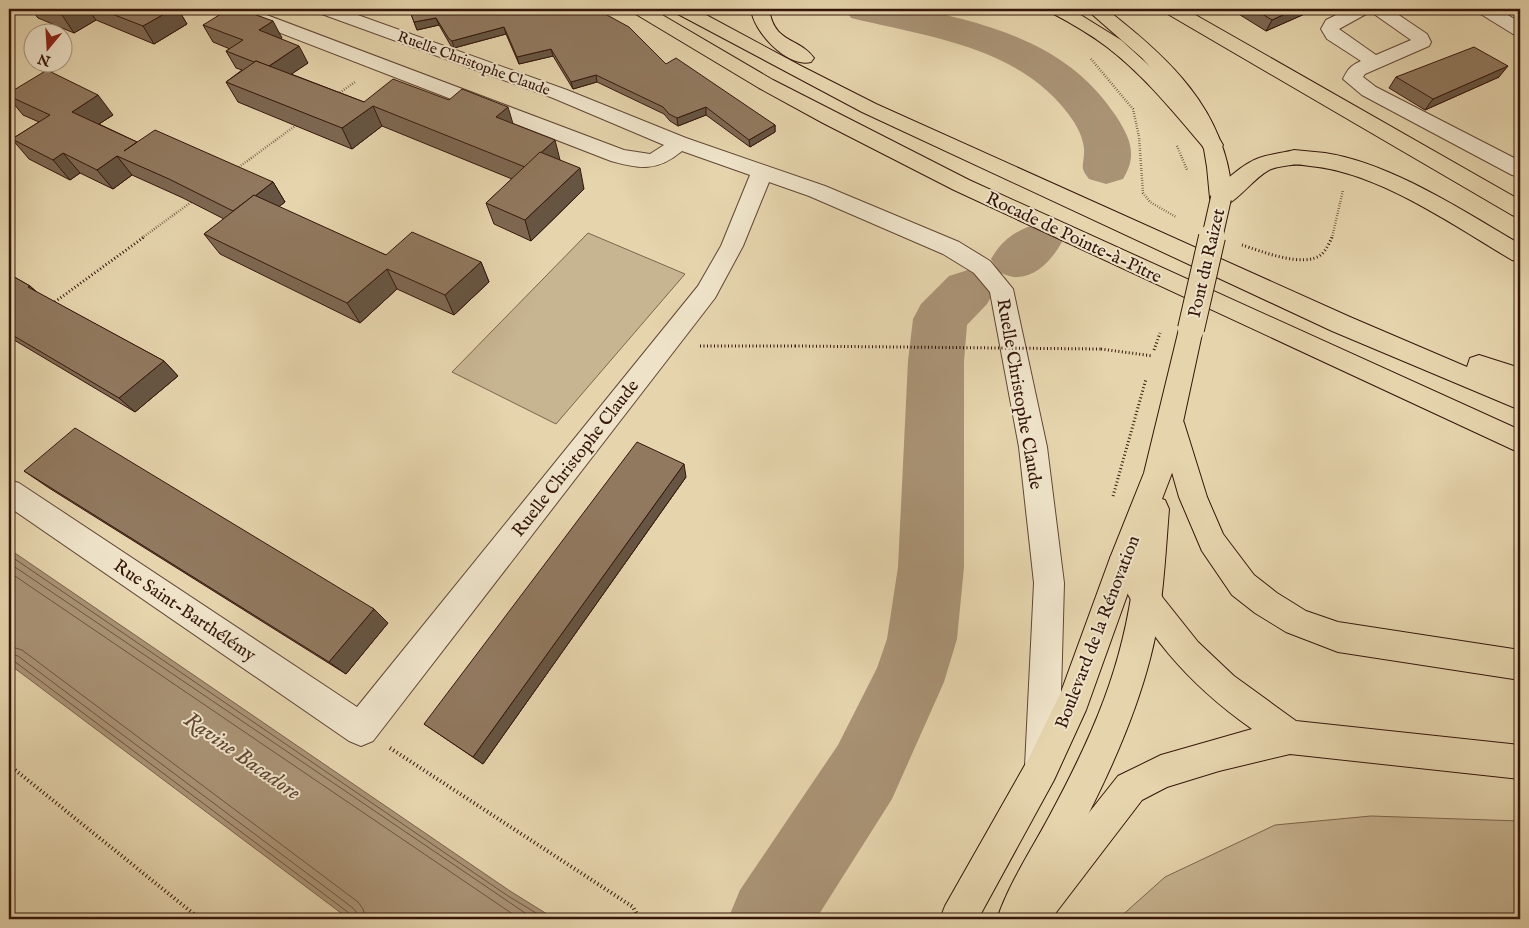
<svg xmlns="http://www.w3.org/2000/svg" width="1529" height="928" font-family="'IM FELL English',serif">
	<rect width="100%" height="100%" fill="#e5d4ac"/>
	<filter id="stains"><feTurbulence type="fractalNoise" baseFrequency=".004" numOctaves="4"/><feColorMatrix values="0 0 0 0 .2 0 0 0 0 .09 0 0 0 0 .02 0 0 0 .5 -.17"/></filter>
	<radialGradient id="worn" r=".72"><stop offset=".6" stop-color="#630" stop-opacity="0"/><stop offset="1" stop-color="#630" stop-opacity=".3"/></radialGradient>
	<!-- green -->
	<g fill="#c7b491" stroke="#7e654e">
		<path d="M588 233 685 274 556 424 452 372Z"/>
		<path d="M1371 816 1520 821V919H1118L1165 877 1275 825Z"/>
	</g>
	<!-- water -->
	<path fill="#a99375" stroke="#7b614b" d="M9 549 510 891 555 919H349L9 664Z"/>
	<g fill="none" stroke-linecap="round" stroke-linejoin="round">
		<!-- shore -->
		<g stroke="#6f5440" stroke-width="1">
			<path d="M9 555 508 896 546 919"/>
			<path d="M9 563 534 919"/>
			<path d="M9 572 520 919"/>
			<path d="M9 646 22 650 358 902 363 909 366 919"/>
			<path d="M9 654 18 656 353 908 357 913 358 919"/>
			<path d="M9 660 14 661 349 913 352 919"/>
		</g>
		<!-- river -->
		<g fill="#a99375" fill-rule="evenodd">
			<path d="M845 9C868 7 894 7 917 9 932 10 947 16 962 19 1026 36 1079 60 1116 116 1130 138 1138 155 1123 179L1106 184 1089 179C1087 176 1084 173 1083 169 1082 165 1084 159 1084 154 1085 143 1080 132 1074 122 1026 48 930 37 851 18Z"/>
			<path d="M1037 224 1055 229 1062 242C1053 258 1038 276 1018 277 1012 278 1004 274 999 272L991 259C1002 240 1016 230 1037 224Z"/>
			<path d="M968 270 987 276 995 290 987 304 967 325 964 361V567L957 639 944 682 892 799 816 919H728L740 890 838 745 877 668 887 639 898 567 908 361 913 319 921 304 949 276Z"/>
		</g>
		<defs>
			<g id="minor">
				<path d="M226 9H251L624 150 650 154 664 145 553 98 319 13 316 9H341L567 90 686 138 825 186 959 242 990 261 1013 289 1047 447 1064 583 1059 766 1054 778 1042 783 1030 778 1025 766 1034 583 1019 447 990 292 974 273 943 254 809 196 769 182 743 246 715 298 373 741 361 746 349 741 9 507V480L19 483 357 707 698 286 721 246 750 175 682 151C657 172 640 169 611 161L229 13Z"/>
				<path d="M1348 9H1390L1427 34 1431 42 1429 46 1365 74 1363 77 1376 87 1520 161V177L1512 175 1362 95 1343 79C1348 69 1350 66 1361 61L1327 39 1321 29 1326 20ZM1368 13 1374 14 1411 40 1376 55 1339 29Z"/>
				<path d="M1476 9H1497L1520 22V35L1513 34 1479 13Z"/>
			</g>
			<g id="major">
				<path d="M1086 9H1106C1168 57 1225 109 1232 192V198L1229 203 1221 205 1213 203 1210 198 1207 167 1204 149 1184 108 1173 92 1142 58Z"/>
				<path d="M1191 320 1200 322 1203 329 1172 473 1162 499 1165 500 1169 509C1165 559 1163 611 1150 659 1126 751 1077 835 1035 919H997C1009 883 1032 849 1050 815 1093 735 1123 667 1134 576L1086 710 1054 780 978 919H940L945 906 1030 756 1061 692 1110 558 1144 473 1179 329 1182 322Z"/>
			</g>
			<g id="highway">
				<path d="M631 9H652L773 80 969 180 1520 430V453L954 190 823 123 759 88 634 13Z"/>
				<path d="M673 9H695L801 66 876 104 1350 317 1467 367 1470 358 1479 355 1520 368V388L1515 387 1520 389V410L1332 331 862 112 676 13Z"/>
				<path d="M751 9H769C774 44 799 37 814 58L811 62C787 68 753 31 751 9Z"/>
				<path d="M1049 9H1071L1121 40 1166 81 1220 140 1223 145 1220 150 1213 152 1206 150C1175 114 1145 76 1107 47 1090 34 1071 23 1052 13Z"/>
				<path d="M1163 9H1185L1520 200V218L1512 215 1166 13Z"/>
				<path d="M1294 150C1304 151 1315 152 1325 153 1391 163 1463 211 1520 244V262L1512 260C1453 225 1378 172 1310 166 1304 165 1297 164 1291 165 1284 166 1275 167 1269 170 1254 178 1241 197 1228 204 1223 206 1219 205 1213 203L1210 198C1218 185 1244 163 1259 158 1270 154 1283 153 1294 150Z"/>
				<path d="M1171 412 1180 415 1184 423 1207 497 1223 534 1254 575 1277 593 1306 611 1338 622 1520 650V680L1338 652 1286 632 1255 613 1232 595 1202 551 1179 497 1158 423 1162 415Z"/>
				<path d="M1125 545 1135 549 1163 598 1198 642 1234 676 1296 721 1520 745V779L1290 754 1219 771 1167 787 1142 800 1051 919H1010L1015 906 1118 776 1161 755 1252 729C1187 683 1142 631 1110 558L1115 549Z"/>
			</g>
		</defs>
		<!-- minor casing -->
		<use href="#minor" stroke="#614633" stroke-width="2"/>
		<!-- major casing -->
		<use href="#major" stroke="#35160b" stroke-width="2"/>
		<!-- highway casing -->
		<use href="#highway" stroke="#35160b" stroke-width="2"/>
		<!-- path-far2 -->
		<g stroke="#35160b" stroke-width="2.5" stroke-dasharray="0.5 2" stroke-linecap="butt">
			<path d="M1091 59 1133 109 1139 137 1143 193 1150 202 1176 217"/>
			<path d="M338 94 355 82"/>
			<path d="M1177 146 1187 170"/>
			<path d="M235 170 299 123"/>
			<path d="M142 238 194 200"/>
			<path d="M1332 238 1343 190"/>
		</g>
		<!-- path-far1 -->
		<g stroke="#35160b" stroke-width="3" stroke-dasharray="1 2.5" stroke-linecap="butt">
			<path d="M1242 245C1261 251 1304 269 1322 254 1326 250 1330 242 1332 237"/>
			<path d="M52 304 144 237"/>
			<path d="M700 346H795"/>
			<path d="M1101 349 1153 356"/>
			<path d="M1113 496 1146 379"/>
		</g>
		<!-- path -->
		<g stroke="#35160b" stroke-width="4" stroke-dasharray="1 3" stroke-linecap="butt">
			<path d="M390 748 633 907 638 916 637 919"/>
			<path d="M9 765 200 919"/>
		</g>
		<!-- minor -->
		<use href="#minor" fill="#eee3c9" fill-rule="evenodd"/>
		<!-- major -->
		<use href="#major" fill="#e5d4ac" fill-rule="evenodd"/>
		<!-- highway -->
		<use href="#highway" fill="#e5d4ac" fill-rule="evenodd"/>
		<defs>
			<path id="major-bridge-far1" d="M1212 238 1221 198"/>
			<path id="major-bridge" d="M1191 329 1212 237"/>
		</defs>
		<!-- major-bridge-far1 casing -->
		<use href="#major-bridge-far1" stroke="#35160b" stroke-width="22" stroke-linecap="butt"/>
		<!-- major-bridge casing -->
		<use href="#major-bridge" stroke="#35160b" stroke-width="28" stroke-linecap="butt"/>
		<!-- path-bridge -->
		<g stroke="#35160b" stroke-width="3" stroke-dasharray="1 2.5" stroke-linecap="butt">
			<path d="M795 346 1101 349"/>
			<path d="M1154 350 1160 333"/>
		</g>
		<!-- major-bridge-far1 -->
		<use href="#major-bridge-far1" stroke="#e5d4ac" stroke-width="20"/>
		<!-- major-bridge -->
		<use href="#major-bridge" stroke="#e5d4ac" stroke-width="26"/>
	</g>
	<!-- wall -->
	<g fill="#7d6852" stroke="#35160b">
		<path d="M31 9H178L187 24 154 44 96 20 74 33 38 18Z"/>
		<path d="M400 9H596L666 64 775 125V132L750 147 706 115 678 126 670 121 664 114 597 82 573 89 553 56 519 64 506 34 454 48 451 46 439 25 417 30 410 11 402 13Z"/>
		<path d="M1239 9H1316L1266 31 1237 13Z"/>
		<path d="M203 25 282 38 281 39 308 63 291 74 364 102 513 124 559 159 584 189 531 241 494 224 486 203 512 179 382 126 352 149 238 102 226 82 242 70 236 68 226 51 230 49 213 42Z"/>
		<path d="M1396 77H1499L1425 110 1389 88Z"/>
		<path d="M9 93 113 115 99 124 137 142 273 182 285 202 278 207 386 255 481 262 489 282 454 315 397 289 360 323 220 254 204 234 224 219 183 198 132 175 113 189 80 173 70 180 29 159 12 139 39 122 23 115 9 98Z"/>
		<path d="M9 274 30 286 38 293 164 361 178 376 135 412 9 337Z"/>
		<path d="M24 471 374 609 388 623 346 674 49 488Z"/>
		<path d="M686 477 483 764 424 724Z"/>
	</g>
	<!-- shaded-wall -->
	<g fill="#665542" stroke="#35160b">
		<path d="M74 9H88L96 20 74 33 62 15Z"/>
		<path d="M173 9H178L187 24 154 44 143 26Z"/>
		<path d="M400 9H409L410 11 402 13Z"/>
		<path d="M1296 9H1316L1266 31 1272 20Z"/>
		<path d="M436 18 439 25 417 30 414 22Z"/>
		<path d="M273 21 282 38 268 47 259 30Z"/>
		<path d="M504 27 506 34 454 48 452 41Z"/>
		<path d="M299 46 308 63 277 84 268 67Z"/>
		<path d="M551 49 553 56 519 64 517 57Z"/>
		<path d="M1508 66 1499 77 1425 110 1433 99Z"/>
		<path d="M596 75 597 82 573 89 571 82Z"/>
		<path d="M98 95 113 115 88 131 72 112Z"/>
		<path d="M373 106 382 126 352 149 342 128Z"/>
		<path d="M508 107 514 127 496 117Z"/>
		<path d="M706 107V115L678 126 677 118Z"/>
		<path d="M775 125V132L750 147 749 140Z"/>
		<path d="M555 140 560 160 526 167Z"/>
		<path d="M63 153 80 173 70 180 53 160Z"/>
		<path d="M117 156 132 175 113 189 97 170Z"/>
		<path d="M580 168 584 189 531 241 525 220Z"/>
		<path d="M273 182 285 202 248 231 235 212Z"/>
		<path d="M481 262 489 282 454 315 445 295Z"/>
		<path d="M387 269 397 289 360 323 347 303Z"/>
		<path d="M30 286 47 302 28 287Z"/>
		<path d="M164 361 178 376 135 412 119 398Z"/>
		<path d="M684 464 686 477 483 764 473 757Z"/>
		<path d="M374 609 388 623 346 674 329 662Z"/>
	</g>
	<!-- building -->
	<g fill="#91795f" stroke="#35160b">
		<path d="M45 9H74L62 15Z"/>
		<path d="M99 9H173L143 26Z"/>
		<path d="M229 9H240L273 21 259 30 299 46 269 66 256 61 254 62 226 51 243 40 203 25Z"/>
		<path d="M409 9H596L629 27 666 64 676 58 775 125 749 140 706 107 677 118 669 114 663 107 596 75 571 82 551 49 517 57 504 27 452 41 449 39 436 18 414 22Z"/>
		<path d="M1254 9H1296L1272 20Z"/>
		<path d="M1474 47 1508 66 1433 99 1396 77Z"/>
		<path d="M256 61 364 102 393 79 449 100 462 89 508 107 496 117 555 140 525 167 373 106 342 128 226 82Z"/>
		<path d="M47 70 98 95 72 112 137 142 124 151 155 130 273 182 255 196 254 195 233 211 169 179 117 156 97 170 63 153 53 160 12 139 50 115 9 96V93Z"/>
		<path d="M540 152 580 168 525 220 486 203Z"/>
		<path d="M254 195 386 255 412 232 481 262 445 295 387 269 347 303 204 234Z"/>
		<path d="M9 274 30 286 28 287 164 361 119 398 9 333Z"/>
		<path d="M75 428 374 609 329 662 24 471Z"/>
		<path d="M637 442 684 464 473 757 424 724Z"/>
	</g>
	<g text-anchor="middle" stroke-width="4" stroke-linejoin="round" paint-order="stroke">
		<!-- far-street labels -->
		<g font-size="15" fill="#35160b" stroke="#eee3c9">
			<text transform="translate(474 63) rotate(20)" y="5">Ruelle Christophe Claude</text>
		</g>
		<!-- street labels -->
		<g font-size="18" fill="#35160b" stroke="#eee3c9">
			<text transform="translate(1074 237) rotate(25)" y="6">Rocade de Pointe-à-Pitre</text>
			<text transform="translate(1206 263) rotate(-77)" y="6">Pont du Raizet</text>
			<text transform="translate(1020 394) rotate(80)" y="6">Ruelle Christophe Claude</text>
			<text transform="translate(575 458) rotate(-52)" y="6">Ruelle Christophe Claude</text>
			<text transform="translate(185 610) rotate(34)" y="6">Rue Saint-Barthélémy</text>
			<text transform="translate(1097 632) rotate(-69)" y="6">Boulevard de la Rénovation</text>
		</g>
		<!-- near-water labels -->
		<g font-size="22" font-style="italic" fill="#634835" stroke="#eee3c9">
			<text transform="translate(243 755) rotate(35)" y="8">Ravine Bacadore</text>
		</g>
	</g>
	<!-- margin -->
	<rect width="1529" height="928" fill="none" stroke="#e5d4ac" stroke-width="30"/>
	<rect x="10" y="10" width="1509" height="908" fill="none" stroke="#35160b" stroke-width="2.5"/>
	<rect x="15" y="15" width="1499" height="898" fill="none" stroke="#35160b"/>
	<!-- north arrow -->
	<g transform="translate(48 48) rotate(198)"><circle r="24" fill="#eee3c9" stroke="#a4917d"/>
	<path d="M0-4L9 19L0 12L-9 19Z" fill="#8f2418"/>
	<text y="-8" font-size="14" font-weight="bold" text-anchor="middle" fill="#35160b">N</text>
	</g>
	<rect width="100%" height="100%" filter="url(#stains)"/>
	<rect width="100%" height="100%" fill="url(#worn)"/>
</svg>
